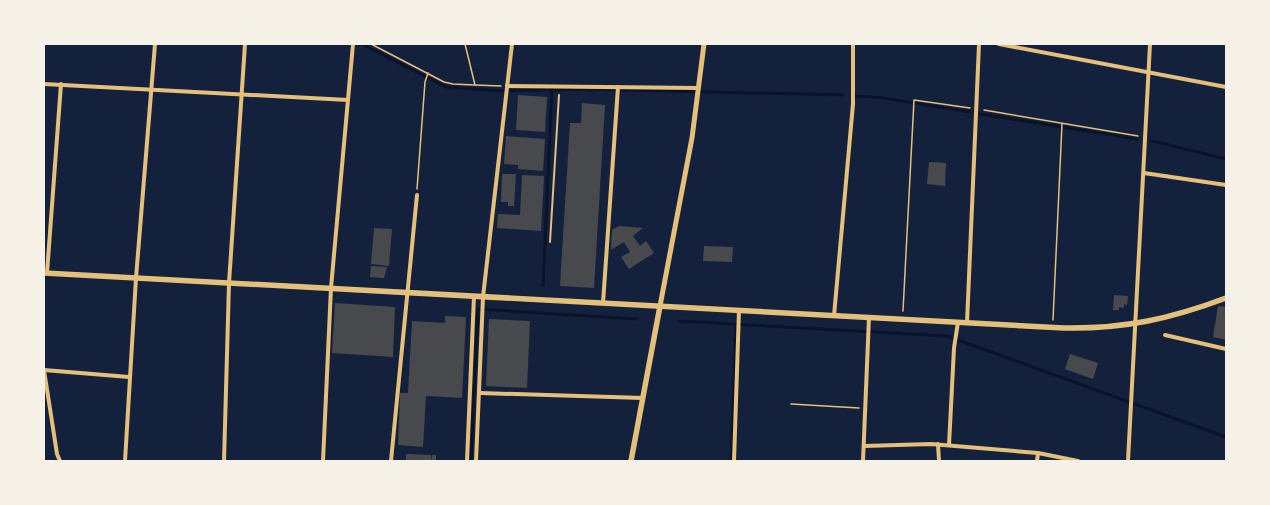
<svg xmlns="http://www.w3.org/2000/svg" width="1270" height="505" font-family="Karla,sans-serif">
	<rect width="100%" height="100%" fill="#14213d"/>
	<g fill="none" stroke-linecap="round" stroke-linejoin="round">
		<!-- stream -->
		<g stroke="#0b132b" stroke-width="3">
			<path d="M362 44 446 87 502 91 584 89 843 95"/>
			<path d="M856 96 883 98 970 112"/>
			<path d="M981 114 1137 139"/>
			<path d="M1152 141 1226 159"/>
			<path d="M543 285 552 89"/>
			<path d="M679 321 947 336 1226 437"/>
			<path d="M471 461 478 309 637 319"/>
			<path d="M731 461 736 324"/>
		</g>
	</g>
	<!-- building -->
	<g fill="#48494c">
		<path d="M518 95 547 97 545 132 516 130Z"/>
		<path d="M582 103 605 105 594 288 560 286 570 123H581Z"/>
		<path d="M506 136 545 139 543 171 518 169V165L504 164Z"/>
		<path d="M929 162 946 163 945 186 927 184Z"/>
		<path d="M502 174H516L514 206H508V202H501Z"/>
		<path d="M522 175 544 176 541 231 497 228 498 214 520 215Z"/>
		<path d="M619 226 643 228 633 236 640 246 646 241 654 253 629 269 621 257 630 252 624 242 611 250 612 230Z"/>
		<path d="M374 228 392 229 389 266 371 264Z"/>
		<path d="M704 246 733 247 732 262 703 261Z"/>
		<path d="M371 266 387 267 384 278 370 277Z"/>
		<path d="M1114 295 1128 296 1127 305 1124 304V308L1119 307V310H1113Z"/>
		<path d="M335 303 395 307 393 357 332 353Z"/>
		<path d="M1218 306 1226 307V340L1213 337Z"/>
		<path d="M445 316 466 317 462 398 426 396 423 447 398 445 400 393H408L412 321 445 323Z"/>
		<path d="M489 319 530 321 527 388 486 386Z"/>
		<path d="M1070 354 1098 363 1093 379 1065 369Z"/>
		<path d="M406 454 431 455V461H406Z"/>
		<path d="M432 455H436V461H431Z"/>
	</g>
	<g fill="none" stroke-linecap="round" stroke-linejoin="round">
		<!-- path -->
		<g stroke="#e5c07b" stroke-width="1.5">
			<path d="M371 44 444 82 453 84 475 85 465 44"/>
			<path d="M475 85 501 86"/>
			<path d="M984 110 1138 136"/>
			<path d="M417 189 425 82 428 73"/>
			<path d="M903 311 914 100 970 108"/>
			<path d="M1053 320 1062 124"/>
			<path d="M791 404 859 408"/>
		</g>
		<!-- service -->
		<path stroke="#e5c07b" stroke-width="2" d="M550 242 559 95"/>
		<!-- minor -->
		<g stroke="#e5c07b" stroke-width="4">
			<path d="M999 44 1226 87"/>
			<path d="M44 84 348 100"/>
			<path d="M507 86 698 88"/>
			<path d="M1144 173 1226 185"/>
			<path d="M47 273 61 84"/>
			<path d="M603 303 618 87"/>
			<path d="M834 316 853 104V44"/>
			<path d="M967 323 979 44"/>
			<path d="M1165 335 1226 349"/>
			<path d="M44 370 57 454 60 461"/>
			<path d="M44 370 129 377"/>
			<path d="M480 393 643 398"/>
			<path d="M938 444 939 461"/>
			<path d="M949 445 954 348 958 322"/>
			<path d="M864 446 931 444 1038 453 1078 461"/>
			<path d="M125 461 136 278 155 44"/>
			<path d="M224 461 229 283 245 44"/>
			<path d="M323 461 331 288 353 44"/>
			<path d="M391 461 417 195"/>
			<path d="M467 461 474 296"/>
			<path d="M476 461 483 297 512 44"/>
			<path d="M734 461 739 310"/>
			<path d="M863 461 869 317"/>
			<path d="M1037 461 1038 453"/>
			<path d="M1128 461 1150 44"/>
		</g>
		<!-- tertiary -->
		<path stroke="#e5c07b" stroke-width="5" d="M660 306 692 138 704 44"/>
		<!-- secondary -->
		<g stroke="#e5c07b" stroke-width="5.5">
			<path d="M44 273 1064 328C1124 329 1170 319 1226 298"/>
			<path d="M631 461 660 306"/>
		</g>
	</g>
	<!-- border -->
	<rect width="1270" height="505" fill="none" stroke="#f6f1e7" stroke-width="90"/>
</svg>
